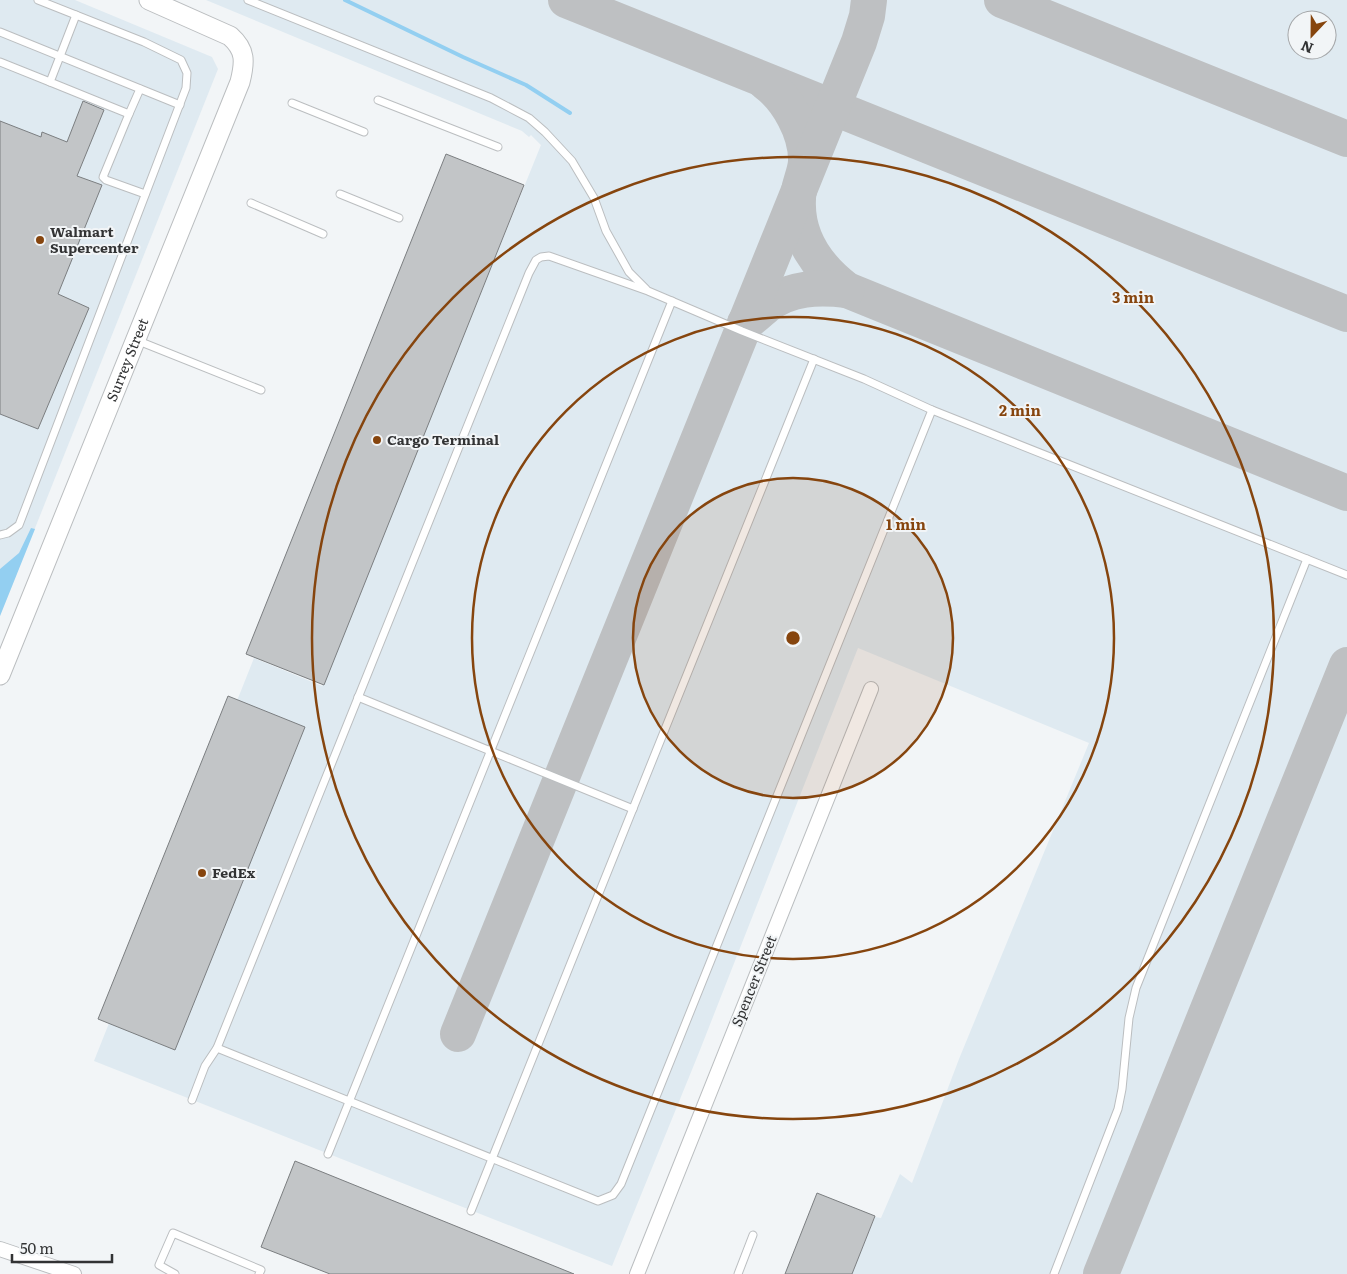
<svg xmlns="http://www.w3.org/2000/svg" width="1347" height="1274" font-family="Literata,serif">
	<rect width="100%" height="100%" fill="#f2f5f7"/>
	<!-- built -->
	<g fill="#dfeaf1" fill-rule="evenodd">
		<path d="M0 0H75L212 57 218 69 0 616Z"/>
		<path d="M206 0H1347V1274H852L875 1217 881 1218 900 1174 912 1183 959 1059 1089 743 858 648 698 1055 612 1266 94 1061 254 658 322 686 541 145 531 135 529 137 522 131ZM1297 20H1327V50H1297Z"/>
	</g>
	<!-- water -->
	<path fill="#93cff1" d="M31 528 35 529 0 616V569L19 553Z"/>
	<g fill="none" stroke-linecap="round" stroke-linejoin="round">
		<!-- stream -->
		<path stroke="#93cff1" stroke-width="4" d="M345 0 463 57 526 85 570 113"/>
		<!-- taxiway -->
		<g stroke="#bec0c2" stroke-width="36">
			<path d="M566 0 1347 314"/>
			<path d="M1002 0 1347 139"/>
			<path d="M765 82C788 99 807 133 806 162 805 175 798 186 798 199 796 237 818 268 847 290L1347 493"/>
			<path d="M745 323C753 318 759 312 766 306 790 287 819 287 847 290"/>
			<path d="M458 1034 859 42 867 16 869 0"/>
			<path d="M1101 1274 1347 665"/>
		</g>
	</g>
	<!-- building -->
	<g fill="#c2c5c7" stroke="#7b7e80">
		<path d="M83 101 104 110 77 176 102 185 58 294 89 308 38 429 0 414V121L41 137 42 132 67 142Z"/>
		<path d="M446 154 524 185 324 685 246 654Z"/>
		<path d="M228 696 305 727 175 1050 98 1019Z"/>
		<path d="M295 1161 574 1274H330L261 1247Z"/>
		<path d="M817 1193 875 1216 852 1274H785Z"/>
	</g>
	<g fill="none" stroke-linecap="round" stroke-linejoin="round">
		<defs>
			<g id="lane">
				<path d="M248 0 491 98 529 118 545 132 572 161 594 198 606 231 629 272 646 289"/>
				<path d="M76 15 50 82 129 114 140 89"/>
				<path d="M0 32 180 105"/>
				<path d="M0 62 50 82"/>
				<path d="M378 100 498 147"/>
				<path d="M292 103 364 132"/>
				<path d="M129 114 103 177 106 180 145 194"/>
				<path d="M340 194 399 218"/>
				<path d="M251 203 323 234"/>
				<path d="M136 340 261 390"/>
				<path d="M0 535 8 533 19 525 186 88 187 73 181 60 144 42 38 0"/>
				<path d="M358 697 633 809"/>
				<path d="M217 1048 598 1201 613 1195 621 1184 932 410"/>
				<path d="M192 1100 205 1066 217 1048 529 273 536 260 541 257 549 256 648 291 742 331 864 379 932 410 1347 575"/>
				<path d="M328 1154 672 301"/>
				<path d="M471 1211 814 359"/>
				<path d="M175 1274 159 1265 173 1233 261 1270 259 1274"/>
				<path d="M738 1274 753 1235"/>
				<path d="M1054 1274 1118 1109 1122 1089 1129 1018 1136 988 1307 559"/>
			</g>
			<g id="street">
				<path d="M0 1249 74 1274"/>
				<path d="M637 1274 871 689"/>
			</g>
			<g id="secondary">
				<path id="s1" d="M0 675 240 82C245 62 246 50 230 36L149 0"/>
			</g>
		</defs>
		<!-- lane casing -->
		<use href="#lane" stroke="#bbbec0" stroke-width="9"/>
		<!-- street casing -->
		<use href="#street" stroke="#bbbec0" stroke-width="16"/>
		<!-- secondary casing -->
		<use href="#secondary" stroke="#bbbec0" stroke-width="21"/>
		<!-- lane -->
		<use href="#lane" stroke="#fff" stroke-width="7"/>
		<!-- street -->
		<use href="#street" stroke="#fff" stroke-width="14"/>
		<!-- secondary -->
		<use href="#secondary" stroke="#fff" stroke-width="19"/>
	</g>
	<!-- distance rings -->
	<circle cx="793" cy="638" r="160" fill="#86450e" fill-opacity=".12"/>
	<g fill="none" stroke="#86450e" stroke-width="2.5">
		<circle cx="793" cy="638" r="160"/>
		<circle cx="793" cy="638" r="321"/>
		<circle cx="793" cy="638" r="481"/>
	</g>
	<!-- markers -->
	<g fill="#86450e" stroke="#f2f5f7" stroke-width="2">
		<circle cx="40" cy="240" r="5"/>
		<circle cx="377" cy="440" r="5"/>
		<circle cx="202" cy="873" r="5"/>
	</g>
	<g text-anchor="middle" stroke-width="4" stroke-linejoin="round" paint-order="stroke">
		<!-- poi labels -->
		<g font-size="14" font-weight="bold" fill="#323334" stroke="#f2f5f7" text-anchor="start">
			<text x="50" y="237">Walmart<tspan x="50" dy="16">Supercenter</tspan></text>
			<text x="387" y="445">Cargo Terminal</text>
			<text x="212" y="878">FedEx</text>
		</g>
		<!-- street labels -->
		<g font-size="14" fill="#323334" stroke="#f2f5f7">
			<text dy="5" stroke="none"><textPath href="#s1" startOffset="340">Surrey Street</textPath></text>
			<text transform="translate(754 981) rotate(-68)" y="5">Spencer Street</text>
		</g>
	</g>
	<circle cx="793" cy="638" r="8" fill="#86450e" stroke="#f2f5f7" stroke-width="2.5"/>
	<g font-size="15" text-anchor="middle" font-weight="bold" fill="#86450e" stroke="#f2f5f7" stroke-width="4" stroke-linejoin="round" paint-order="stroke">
		<text x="1133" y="303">3 min</text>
		<text x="1020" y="416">2 min</text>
		<text x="906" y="530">1 min</text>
	</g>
	<!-- north arrow -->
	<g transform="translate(1312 35) rotate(202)"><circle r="24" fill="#f2f5f7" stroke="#a5a7a9"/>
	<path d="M0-4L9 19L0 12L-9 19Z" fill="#86450e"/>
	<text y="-8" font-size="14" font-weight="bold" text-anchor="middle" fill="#323334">N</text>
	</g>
	<!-- scale -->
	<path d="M12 1254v8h100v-8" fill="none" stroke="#323334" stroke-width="2.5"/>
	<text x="20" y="1254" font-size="15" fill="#323334" stroke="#f2f5f7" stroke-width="4" paint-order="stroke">50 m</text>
</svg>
